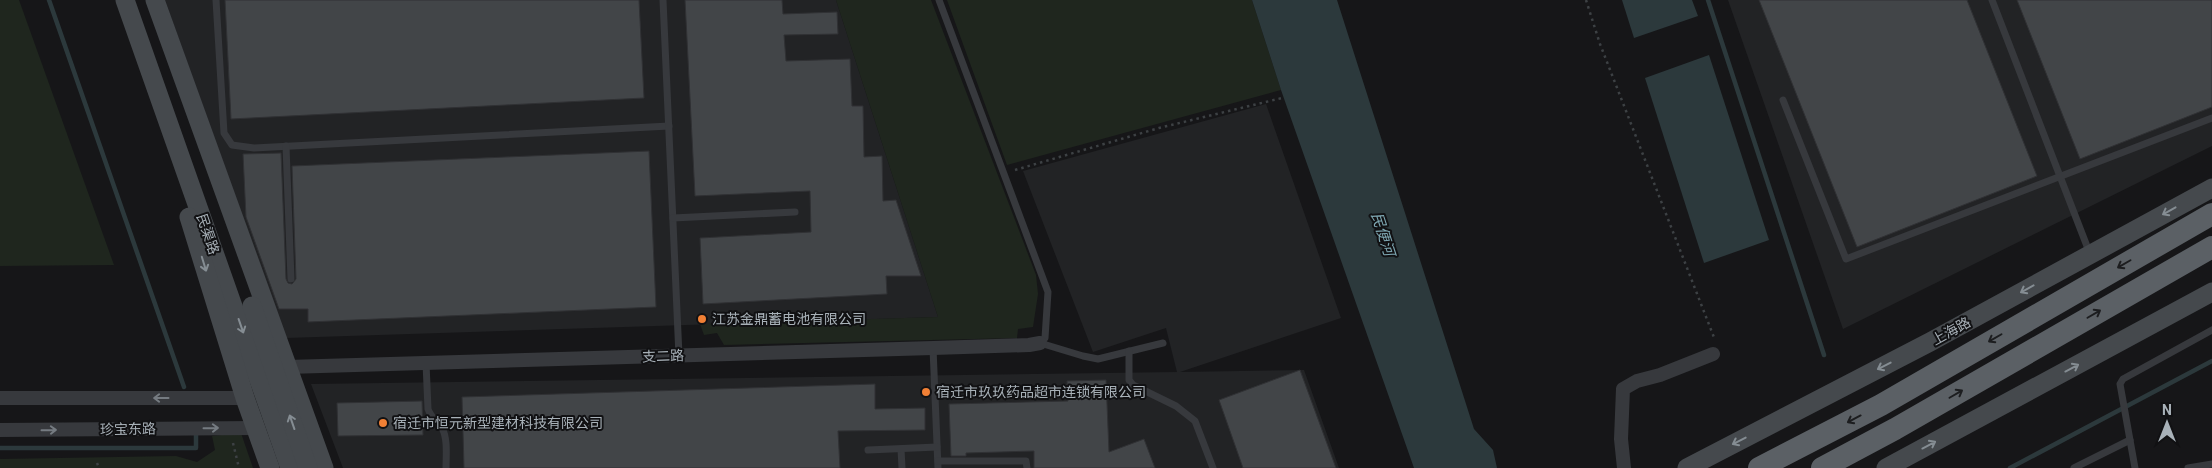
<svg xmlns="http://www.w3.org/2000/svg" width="2212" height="468" font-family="Roboto,'Noto Sans SC',sans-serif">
	<rect width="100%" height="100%" fill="#161618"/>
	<!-- built -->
	<g fill="#222325">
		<path d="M165 0H836L938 317 286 338Z"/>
		<path d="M1728 0H2212V146L1843 329Z"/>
		<path d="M1266 104 1341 318 1180 372 1304 370 1339 468H343L311 384 1177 372 1166 328 1093 352 1023 171Z"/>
	</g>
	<!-- green -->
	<g fill="#1f261e">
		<path d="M0 0H19L114 265 0 266Z"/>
		<path d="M836 0H931L1036 275 1038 294 1033 327 1018 329 1017 338 724 345 717 333 704 335 700 324 938 317Z"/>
		<path d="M947 0H1252L1281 90 1007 165Z"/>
		<path d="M241 433 253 468H0V459L176 456 197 462 215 450 212 436Z"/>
	</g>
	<!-- water -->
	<g fill="#2c393c">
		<path d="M1252 0H1337L1474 429 1493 450 1497 468H1414L1281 90Z"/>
		<path d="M1622 0H1692L1698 16 1634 38Z"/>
		<path d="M1709 55 1769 240 1704 263 1645 78Z"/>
	</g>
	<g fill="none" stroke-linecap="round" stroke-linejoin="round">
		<!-- stream -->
		<g stroke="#2c393c" stroke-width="4.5">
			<path d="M49 0 184 387"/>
			<path d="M1708 0 1824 355"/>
			<path d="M0 448H196V434"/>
			<path d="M2010 468 2212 361"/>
		</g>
	</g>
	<!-- building -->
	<g fill="#424548" stroke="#303134">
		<path d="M225 0H639L644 98 231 119Z"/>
		<path d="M685 0H782L783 14 837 12 838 34 784 35 786 61 850 59 852 106H863L864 157 882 156 883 201 896 200 921 276H886L887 294 703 304 700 238 811 232 810 191 695 196Z"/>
		<path d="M1759 0H1967L2037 176 1857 247Z"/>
		<path d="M2017 0H2212V107L2080 159Z"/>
		<path d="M649 151 656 307 308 322V309H279L246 217 243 154 281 153 286 279 288 283 292 284 296 279 292 166Z"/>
		<path d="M1300 370 1336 468H1243L1219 400Z"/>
		<path d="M1106 380 1109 452 1144 439 1155 468H1034V451L966 453V456H951L949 404 1068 401 1067 381Z"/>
		<path d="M875 384V409L925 408V430L838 431 840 468H464L462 397Z"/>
		<path d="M422 401 423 435 338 436 337 403Z"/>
	</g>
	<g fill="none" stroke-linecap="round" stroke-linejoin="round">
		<!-- path -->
		<g stroke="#3d4144" stroke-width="2.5" stroke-dasharray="2.5 4" stroke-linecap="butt">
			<path d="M1586 0 1600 44 1715 340"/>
			<path d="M1015 170 1159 128 1282 98"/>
			<path d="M233 443 239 468"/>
			<path d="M97 463 99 468"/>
		</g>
		<!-- service -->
		<g stroke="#37393d" stroke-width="7">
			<path d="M216 0 224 133 232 145 254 148 669 126"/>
			<path d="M663 0 679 356"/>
			<path d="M939 0 1048 292 1045 338 1040 343"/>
			<path d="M1992 0 2090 254"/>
			<path d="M1783 100 1846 259 2212 118"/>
			<path d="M286 146 291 279"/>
			<path d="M673 218 795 212"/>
			<path d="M1040 343 1083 356 1098 359 1163 343"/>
			<path d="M933 348 938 468"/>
			<path d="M1129 351V380L1133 385 1176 406 1195 421 1213 468"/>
			<path d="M426 363 428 409C431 418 438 421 442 428 448 439 446 456 446 468"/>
			<path d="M901 449 902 468"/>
			<path d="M868 450 937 447"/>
			<path d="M938 461H1026L1027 468"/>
			<path d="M2074 468 2130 440"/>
			<path d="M2135 468 2120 384 2123 379 2212 330"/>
			<path d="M2188 468 2212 464"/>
		</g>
		<!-- minor -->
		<g stroke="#37393d" stroke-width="14">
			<path d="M287 367 933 348 1029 345 1040 343"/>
			<path d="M0 398H245"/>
			<path d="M0 430 255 428"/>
			<path d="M1624 468 1621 439 1623 389 1637 381 1660 375 1713 354"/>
		</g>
		<!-- secondary -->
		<g stroke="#45494d" stroke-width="19">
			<path d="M125 0 290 468"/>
			<path d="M155 0 324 468"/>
			<path d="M189 217 245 398 270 468"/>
			<path d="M252 306 308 468"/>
			<path d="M1687 468 1930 342 2212 188"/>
			<path d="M1886 468 2212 292"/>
		</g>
		<!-- trunk -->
		<g stroke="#5b6065" stroke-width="22">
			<path d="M1759 468 1881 405 2212 214"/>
			<path d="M1822 468 1895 429 2212 247"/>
		</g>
	</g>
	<!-- one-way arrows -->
	<defs><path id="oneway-shaft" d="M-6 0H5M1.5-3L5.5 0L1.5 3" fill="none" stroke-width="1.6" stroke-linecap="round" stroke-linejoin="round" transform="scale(1.25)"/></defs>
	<g stroke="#858d93">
		<use href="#oneway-shaft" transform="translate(2169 211) rotate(151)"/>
		<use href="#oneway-shaft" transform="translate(204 264) rotate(73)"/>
		<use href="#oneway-shaft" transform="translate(2027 289) rotate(151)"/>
		<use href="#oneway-shaft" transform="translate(241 326) rotate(71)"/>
		<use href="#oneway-shaft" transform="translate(1884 366) rotate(153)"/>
		<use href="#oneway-shaft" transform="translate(2072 368) rotate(-28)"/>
		<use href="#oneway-shaft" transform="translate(292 422) rotate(-109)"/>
		<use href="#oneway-shaft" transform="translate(1739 441) rotate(153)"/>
		<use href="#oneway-shaft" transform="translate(1929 445) rotate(-28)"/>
	</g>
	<g stroke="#1c1d1f">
		<use href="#oneway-shaft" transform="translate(2124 264) rotate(150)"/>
		<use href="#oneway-shaft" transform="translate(2094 314) rotate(-30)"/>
		<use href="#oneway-shaft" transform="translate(1995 338) rotate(150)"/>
		<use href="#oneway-shaft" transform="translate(1956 394) rotate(-30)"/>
		<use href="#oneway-shaft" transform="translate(1854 419) rotate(152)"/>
	</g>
	<g stroke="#757b81">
		<use href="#oneway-shaft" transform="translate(161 398) rotate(180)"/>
		<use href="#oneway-shaft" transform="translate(211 428) rotate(-1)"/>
		<use href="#oneway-shaft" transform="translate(49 430) rotate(-1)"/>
	</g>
	<!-- markers -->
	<g fill="#f18035" stroke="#111113" stroke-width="2">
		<circle cx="702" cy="319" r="5"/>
		<circle cx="926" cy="392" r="5"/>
		<circle cx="383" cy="423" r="5"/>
	</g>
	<g text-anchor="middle" stroke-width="4" stroke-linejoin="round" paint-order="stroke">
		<!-- street labels -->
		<g font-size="14" fill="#a8b1b8" stroke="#111113">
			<text transform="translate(208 234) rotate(71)" y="5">民渠路</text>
			<text transform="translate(1951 331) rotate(-29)" y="5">上海路</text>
			<text transform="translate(663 356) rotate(-2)" y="5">支二路</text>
			<text transform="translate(128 429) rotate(-1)" y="5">珍宝东路</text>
		</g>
		<!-- poi labels -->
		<g font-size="14" fill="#a8b1b8" stroke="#111113" text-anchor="start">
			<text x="712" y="324">江苏金鼎蓄电池有限公司</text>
			<text x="936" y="397">宿迁市玖玖药品超市连锁有限公司</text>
			<text x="393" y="428">宿迁市恒元新型建材科技有限公司</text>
		</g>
		<!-- water labels -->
		<g font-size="15" font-style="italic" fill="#7fa8b3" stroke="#111113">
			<text transform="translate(1383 234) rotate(72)" y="5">民便河</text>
		</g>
	</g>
	<!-- north arrow -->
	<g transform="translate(2167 423)" stroke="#111113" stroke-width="4" paint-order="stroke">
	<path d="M0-4L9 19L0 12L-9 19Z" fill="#a8b1b8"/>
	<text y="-8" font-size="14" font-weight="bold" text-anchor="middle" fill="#a8b1b8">N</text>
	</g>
</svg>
